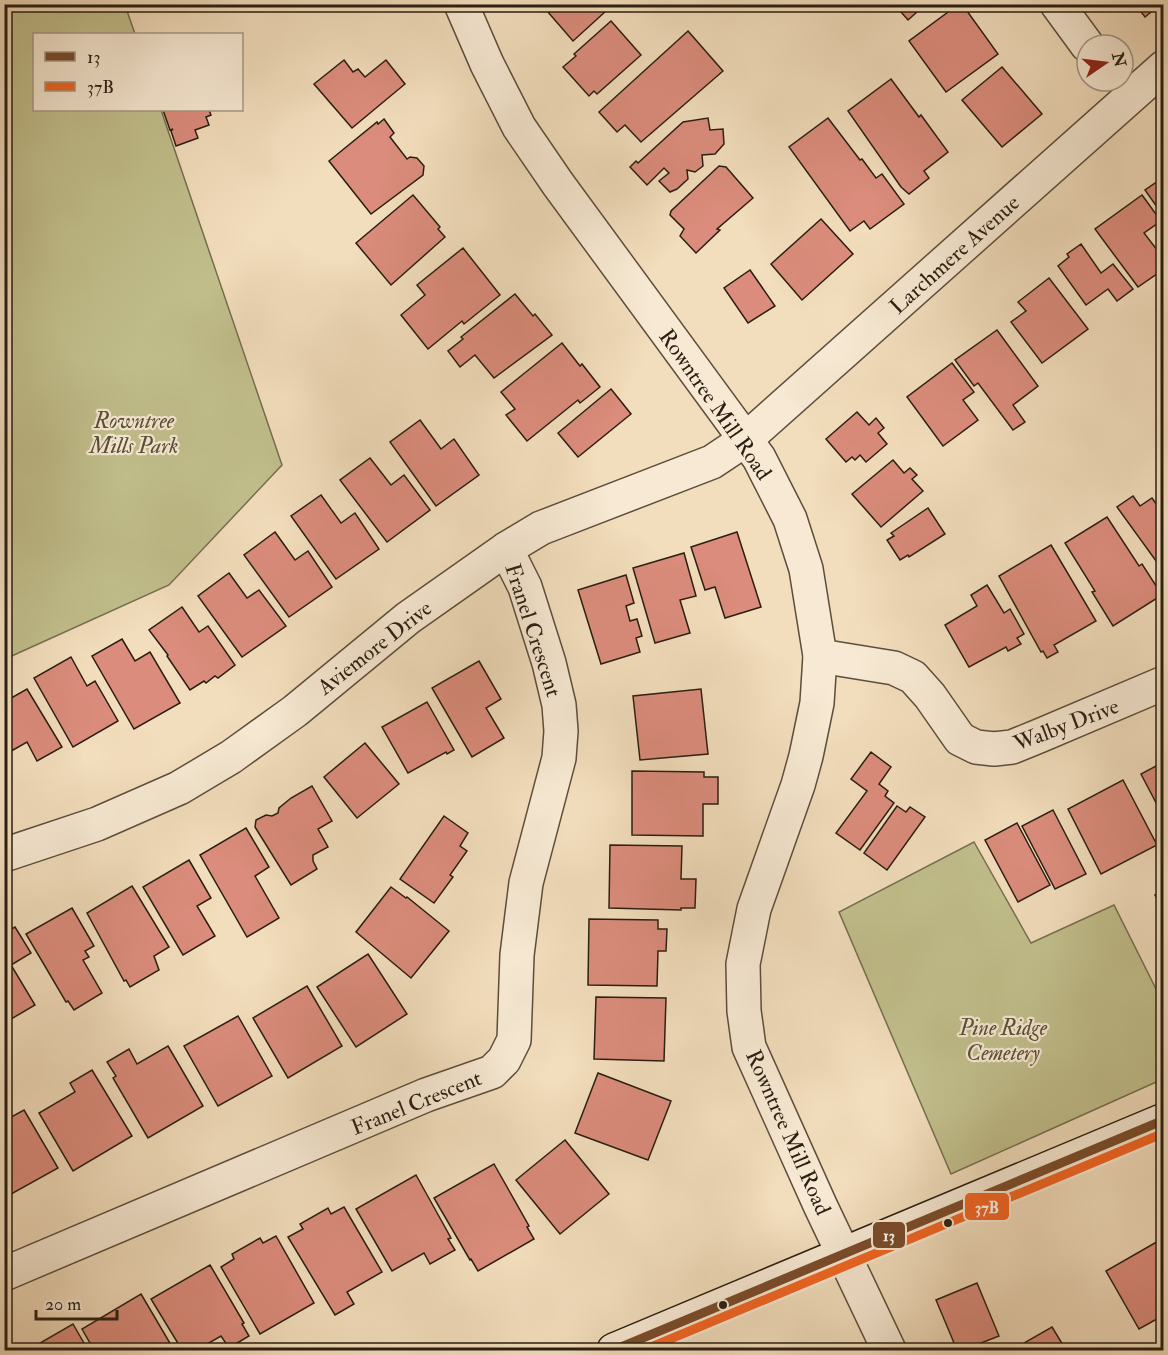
<svg xmlns="http://www.w3.org/2000/svg" width="1168" height="1355" font-family="'IM FELL Double Pica',serif">
	<rect width="100%" height="100%" fill="#f2ddbc"/>
	<filter id="stains"><feTurbulence type="fractalNoise" baseFrequency=".00333" numOctaves="4"/><feColorMatrix values="0 0 0 0 .2 0 0 0 0 .09 0 0 0 0 .02 0 0 0 .5 -.17"/></filter>
	<radialGradient id="worn" r=".72"><stop offset=".6" stop-color="#630" stop-opacity="0"/><stop offset="1" stop-color="#630" stop-opacity=".3"/></radialGradient>
	<!-- green -->
	<g fill="#c1bf8c" stroke="#766e4f" stroke-width="1.5">
		<path d="M4 5H125L135 34H34V110H161L282 465 169 585 5 659Z"/>
		<path d="M974 842 1031 943 1114 905 1163 1003V1079L951 1174 839 912Z"/>
	</g>
	<!-- building -->
	<g fill="#db8c7c" stroke="#2a1e12" stroke-width="1.5">
		<path d="M541 4H600L606 11 573 41Z"/>
		<path d="M894 4H926L908 20Z"/>
		<path d="M959 4H962L998 54 946 92 909 41Z"/>
		<path d="M1135 4H1161L1145 17Z"/>
		<path d="M611 21 641 55 597 94 594 91 589 96 563 67 576 56 574 54Z"/>
		<path d="M688 31 723 71 641 142 625 125 617 132 599 112Z"/>
		<path d="M344 60 353 72 358 69 365 77 386 60 405 84 352 128 314 84Z"/>
		<path d="M1002 67 1042 114 1002 147 962 100Z"/>
		<path d="M891 79 919 117 921 115 948 152 924 171 929 178 909 194 901 187 848 111Z"/>
		<path d="M163 110H209L211 115 206 117 209 125 195 130 198 138 176 146 171 131 173 129 170 130Z"/>
		<path d="M708 118 710 130 723 129 724 144 715 154 702 155 703 166 695 172 687 170 688 179 677 189 670 192 659 181 669 173 664 168 647 185 630 167 636 161 638 163 683 122Z"/>
		<path d="M828 118 860 160 862 159 876 178 882 174 904 204 870 229 864 221 850 231 789 147Z"/>
		<path d="M384 119 394 133 390 137 407 159 410 157 417 158 424 166 423 175 371 214 329 161 377 122 378 124Z"/>
		<path d="M719 166 726 167 753 198 717 229 720 230 696 253 680 236 684 229 670 215 671 211Z"/>
		<path d="M1164 177V217L1145 190Z"/>
		<path d="M413 195 440 227 438 229 445 237 391 285 356 243Z"/>
		<path d="M1142 195 1161 221 1144 233 1164 259V269L1138 287 1095 229Z"/>
		<path d="M821 219 853 254 802 300 771 264Z"/>
		<path d="M1081 244 1101 273 1113 264 1133 289 1117 301 1108 289 1086 305 1058 266 1069 257 1067 254Z"/>
		<path d="M463 248 500 295 464 324 462 321 428 349 401 315 425 295 417 285Z"/>
		<path d="M750 270 775 306 748 323 724 288Z"/>
		<path d="M1049 278 1088 329 1042 363 1011 322 1026 311 1018 302Z"/>
		<path d="M515 294 533 316 535 314 552 335 494 378 475 355 460 367 448 351 463 339 461 337Z"/>
		<path d="M997 330 1038 386 1013 405 1025 422 1013 430 978 383 974 386 955 360Z"/>
		<path d="M562 343 580 366 582 364 600 387 580 403 578 400 527 441 506 415 515 409 501 392Z"/>
		<path d="M952 363 974 392 963 400 978 420 943 446 907 397Z"/>
		<path d="M611 389 631 414 578 457 558 433Z"/>
		<path d="M857 412 869 425 876 418 884 428 878 433 887 444 866 462 860 455 855 460 852 457 846 462 826 439Z"/>
		<path d="M420 420 441 449 454 439 479 475 436 506 390 442Z"/>
		<path d="M370 458 391 485 404 475 430 510 387 542 340 480Z"/>
		<path d="M893 460 904 473 910 468 917 475 912 479 923 491 881 527 852 494Z"/>
		<path d="M321 495 341 523 355 513 379 549 336 579 291 516Z"/>
		<path d="M1133 496 1140 506 1152 498 1159 508 1164 504V572L1117 507Z"/>
		<path d="M928 508 945 534 909 557 908 555 900 560 887 540 894 536 891 533Z"/>
		<path d="M1107 517 1139 566 1142 564 1162 595 1113 626 1092 592 1095 591 1065 543Z"/>
		<path d="M275 532 295 560 308 551 332 587 289 617 244 555Z"/>
		<path d="M737 532 761 607 725 618 715 587 705 590 691 547Z"/>
		<path d="M1051 545 1096 621 1054 645 1058 652 1047 658 1043 651 1041 652 999 576Z"/>
		<path d="M684 553 696 596 680 600 690 633 655 643 633 568Z"/>
		<path d="M229 573 247 598 259 590 286 626 242 657 198 596Z"/>
		<path d="M626 575 634 603 626 606 630 621 637 619 642 636 636 638 640 652 601 664 578 590Z"/>
		<path d="M987 585 1004 613 1010 609 1024 634 1017 638 1021 644 1008 651 1006 647 969 667 945 625 977 606 971 595Z"/>
		<path d="M182 607 199 632 208 626 235 665 218 678 215 676 206 683 204 681 190 690 167 656 168 655 149 630Z"/>
		<path d="M122 639 135 661 150 652 180 703 134 729 92 656Z"/>
		<path d="M71 657 87 686 95 681 118 721 73 747 34 678Z"/>
		<path d="M479 661 501 699 486 708 504 738 472 757 432 688Z"/>
		<path d="M27 689 62 747 37 761 27 742 6 754 4 752V698L6 701Z"/>
		<path d="M701 689 708 754 640 760 633 696Z"/>
		<path d="M427 702 454 750 447 754 446 752 408 773 382 727Z"/>
		<path d="M365 743 399 784 357 818 324 777Z"/>
		<path d="M871 752 891 767 879 784 888 791 885 796 894 803 860 850 836 833 867 791 851 779Z"/>
		<path d="M1156 766 1159 772 1164 770V818L1141 774Z"/>
		<path d="M632 771 704 772V777H718V804H703V836L632 835Z"/>
		<path d="M1123 780 1157 845 1101 874 1068 809Z"/>
		<path d="M312 786 332 821 318 829 328 847 313 855V861L317 869 291 885 255 827 256 820 266 815 272 816 278 813 279 808 291 798Z"/>
		<path d="M897 806 906 812 910 807 925 817 887 870 864 853Z"/>
		<path d="M1053 810 1086 874 1055 889 1022 826Z"/>
		<path d="M444 816 468 833 460 846 467 851 450 875 453 877 434 903 400 879Z"/>
		<path d="M1017 823 1050 885 1018 902 985 840Z"/>
		<path d="M246 828 269 867 255 876 279 918 247 937 200 855Z"/>
		<path d="M610 845 682 846 681 879H696L695 908H681V910L609 908Z"/>
		<path d="M189 860 211 898 197 906 215 936 183 955 143 887Z"/>
		<path d="M132 886 169 947 154 956 159 970 130 987 126 980 124 981 87 913Z"/>
		<path d="M391 887 406 898 407 897 449 931 411 978 356 932Z"/>
		<path d="M1164 892V914L1155 895Z"/>
		<path d="M72 908 94 946 85 951 89 957 83 960 102 993 74 1010 68 1001 66 1002 26 934Z"/>
		<path d="M589 919 658 920V929H667L666 951H658L657 986 588 985Z"/>
		<path d="M15 927 31 953 11 965 35 1005 6 1022 4 933Z"/>
		<path d="M368 954 407 1014 356 1047 317 987Z"/>
		<path d="M307 986 342 1046 288 1078 253 1018Z"/>
		<path d="M596 997 666 998 664 1061 594 1059Z"/>
		<path d="M238 1016 272 1076 218 1106 184 1046Z"/>
		<path d="M168 1046 203 1106 148 1138 113 1078 116 1076 107 1062 129 1049 137 1064Z"/>
		<path d="M92 1070 132 1136 73 1171 39 1113 75 1092 70 1083Z"/>
		<path d="M598 1073 671 1101 648 1160 575 1133Z"/>
		<path d="M24 1110 58 1168 4 1198V1121Z"/>
		<path d="M565 1140 609 1194 560 1234 516 1180Z"/>
		<path d="M494 1164 529 1226 527 1227 534 1239 478 1271 471 1259 470 1260 434 1198Z"/>
		<path d="M416 1175 451 1238 448 1239 455 1250 430 1264 424 1253 392 1271 356 1209Z"/>
		<path d="M344 1207 382 1272 347 1292 354 1304 335 1315 288 1237 303 1229 300 1224 328 1208 331 1214Z"/>
		<path d="M276 1236 314 1303 260 1334 221 1267 234 1259 232 1254 260 1238 263 1243Z"/>
		<path d="M1160 1240 1164 1245V1315L1139 1329 1106 1271Z"/>
		<path d="M210 1265 244 1323 242 1324 249 1336 229 1348 221 1336 207 1344 211 1350H182L151 1299Z"/>
		<path d="M977 1283 999 1336 963 1350H957L936 1300Z"/>
		<path d="M141 1294 174 1350H94L82 1329Z"/>
		<path d="M73 1324 88 1350H28Z"/>
		<path d="M1052 1327 1066 1350H1012Z"/>
	</g>
	<g fill="none" stroke-linecap="round" stroke-linejoin="round">
		<defs>
			<g id="minor">
				<path d="M1057 4 1087 45"/>
				<path d="M820 656 894 668 913 677 930 696 960 739 976 747 994 749 1012 747 1039 736 1164 683"/>
				<path d="M4 855 97 824 179 788 231 757 295 711 408 618 506 549 541 528 712 462 745 440 1164 67"/>
				<path d="M4 1274 426 1095 492 1072 504 1060 514 1040 517 955 526 883 559 758 561 731 559 705 549 663 525 587 506 549"/>
			</g>
			<path id="tertiary" d="M461 4 487 64 519 127 558 184 759 458 790 519 806 569 820 656 817 703 806 756 798 785 754 909 743 964 744 1011 749 1047 820 1205 889 1350"/>
			<path id="secondary" d="M614 1350 1164 1120"/>
		</defs>
		<!-- minor casing -->
		<use href="#minor" stroke="#5c4e3c" stroke-width="36"/>
		<!-- tertiary casing -->
		<use href="#tertiary" stroke="#5c4e3c" stroke-width="36"/>
		<!-- secondary casing -->
		<use href="#secondary" stroke="#2a1e12" stroke-width="36"/>
		<!-- minor -->
		<use href="#minor" stroke="#f7e9d3" stroke-width="33"/>
		<!-- tertiary -->
		<use href="#tertiary" stroke="#f7e9d3" stroke-width="33"/>
		<!-- secondary -->
		<use href="#secondary" stroke="#f7e9d3" stroke-width="33"/>
		<defs>
			<path id="bus-1" d="M614 1350 1164 1120"/>
			<path id="bus-2" d="M644 1350 1164 1133"/>
		</defs>
		<!-- bus-1 casing -->
		<use href="#bus-1" stroke="#f7e9d3" stroke-width="14"/>
		<!-- bus-2 casing -->
		<use href="#bus-2" stroke="#f7e9d3" stroke-width="14"/>
		<!-- bus-1 -->
		<use href="#bus-1" stroke="#7a4b2a" stroke-width="9"/>
		<!-- bus-2 -->
		<use href="#bus-2" stroke="#f26522" stroke-width="9"/>
	</g>
	<!-- markers -->
	<g fill="#2a1e12" stroke="#f7e9d3" stroke-width="2">
		<circle cx="948" cy="1223" r="5"/>
		<circle cx="723" cy="1305" r="5"/>
	</g>
	<g text-anchor="middle" stroke-width="4.5" stroke-linejoin="round" paint-order="stroke">
		<!-- street labels -->
		<g font-size="22" fill="#2a1e12" stroke="#f7e9d3">
			<text transform="translate(954 254) rotate(-42)" y="8">Larchmere Avenue</text>
			<text transform="translate(716 404) rotate(55)" y="8">Rowntree Mill Road</text>
			<text transform="translate(534 630) rotate(72)" y="8">Franel Crescent</text>
			<text transform="translate(374 647) rotate(-38)" y="8">Aviemore Drive</text>
			<text transform="translate(1066 724) rotate(-21)" y="8">Walby Drive</text>
			<text transform="translate(416 1102) rotate(-22)" y="8">Franel Crescent</text>
			<text transform="translate(789 1132) rotate(66)" y="8">Rowntree Mill Road</text>
		</g>
		<!-- park labels -->
		<g font-size="22" font-style="italic" fill="#574e37" stroke="#f7e9d3">
			<text x="134" y="428">Rowntree<tspan x="134" dy="25">Mills Park</tspan></text>
			<text x="1003" y="1035">Pine Ridge<tspan x="1003" dy="25">Cemetery</tspan></text>
		</g>
	</g>
	<g stroke="#f7e9d3" stroke-width="2">
		<rect x="964" y="1192" width="46" height="29" rx="6" fill="#f26522"/>
		<rect x="872" y="1221" width="34" height="28" rx="6" fill="#7a4b2a"/>
	</g>
	<g font-size="16" text-anchor="middle" font-weight="bold" fill="#fff">
		<text x="987" y="1213">37B</text>
		<text x="889" y="1241">13</text>
	</g>
	<!-- margin -->
	<rect width="1168" height="1355" fill="none" stroke="#f2ddbc" stroke-width="24"/>
	<rect x="6" y="6" width="1156" height="1343" fill="none" stroke="#2a1e12" stroke-width="3"/>
	<rect x="12" y="12" width="1144" height="1331" fill="none" stroke="#2a1e12" stroke-width="1.5"/>
	<!-- legend -->
	<rect x="33" y="33" width="210" height="78" fill="#f7e9d3" stroke="#a59886" stroke-width="1.5"/>
	<rect x="45" y="52" width="30" height="9" fill="#7a4b2a" stroke="#a59886" stroke-width="1.5"/>
	<text x="87" y="63" font-size="18" fill="#2a1e12">13</text>
	<rect x="45" y="82" width="30" height="9" fill="#f26522" stroke="#a59886" stroke-width="1.5"/>
	<text x="87" y="93" font-size="18" fill="#2a1e12">37B</text>
	<!-- north arrow -->
	<g transform="translate(1105 63) rotate(76)"><circle r="28" fill="#f7e9d3" stroke="#a59886" stroke-width="1.5"/>
	<path d="M0-4.5L10 22L0 15L-10 22Z" fill="#8f2418"/>
	<text y="-9" font-size="16" font-weight="bold" text-anchor="middle" fill="#2a1e12">N</text>
	</g>
	<!-- scale -->
	<path d="M36 1310v9h81v-9" fill="none" stroke="#2a1e12" stroke-width="3"/>
	<text x="45" y="1310" font-size="18" fill="#2a1e12" stroke="#f7e9d3" stroke-width="4.5" paint-order="stroke">20 m</text>
	<rect width="100%" height="100%" filter="url(#stains)"/>
	<rect width="100%" height="100%" fill="url(#worn)"/>
</svg>
